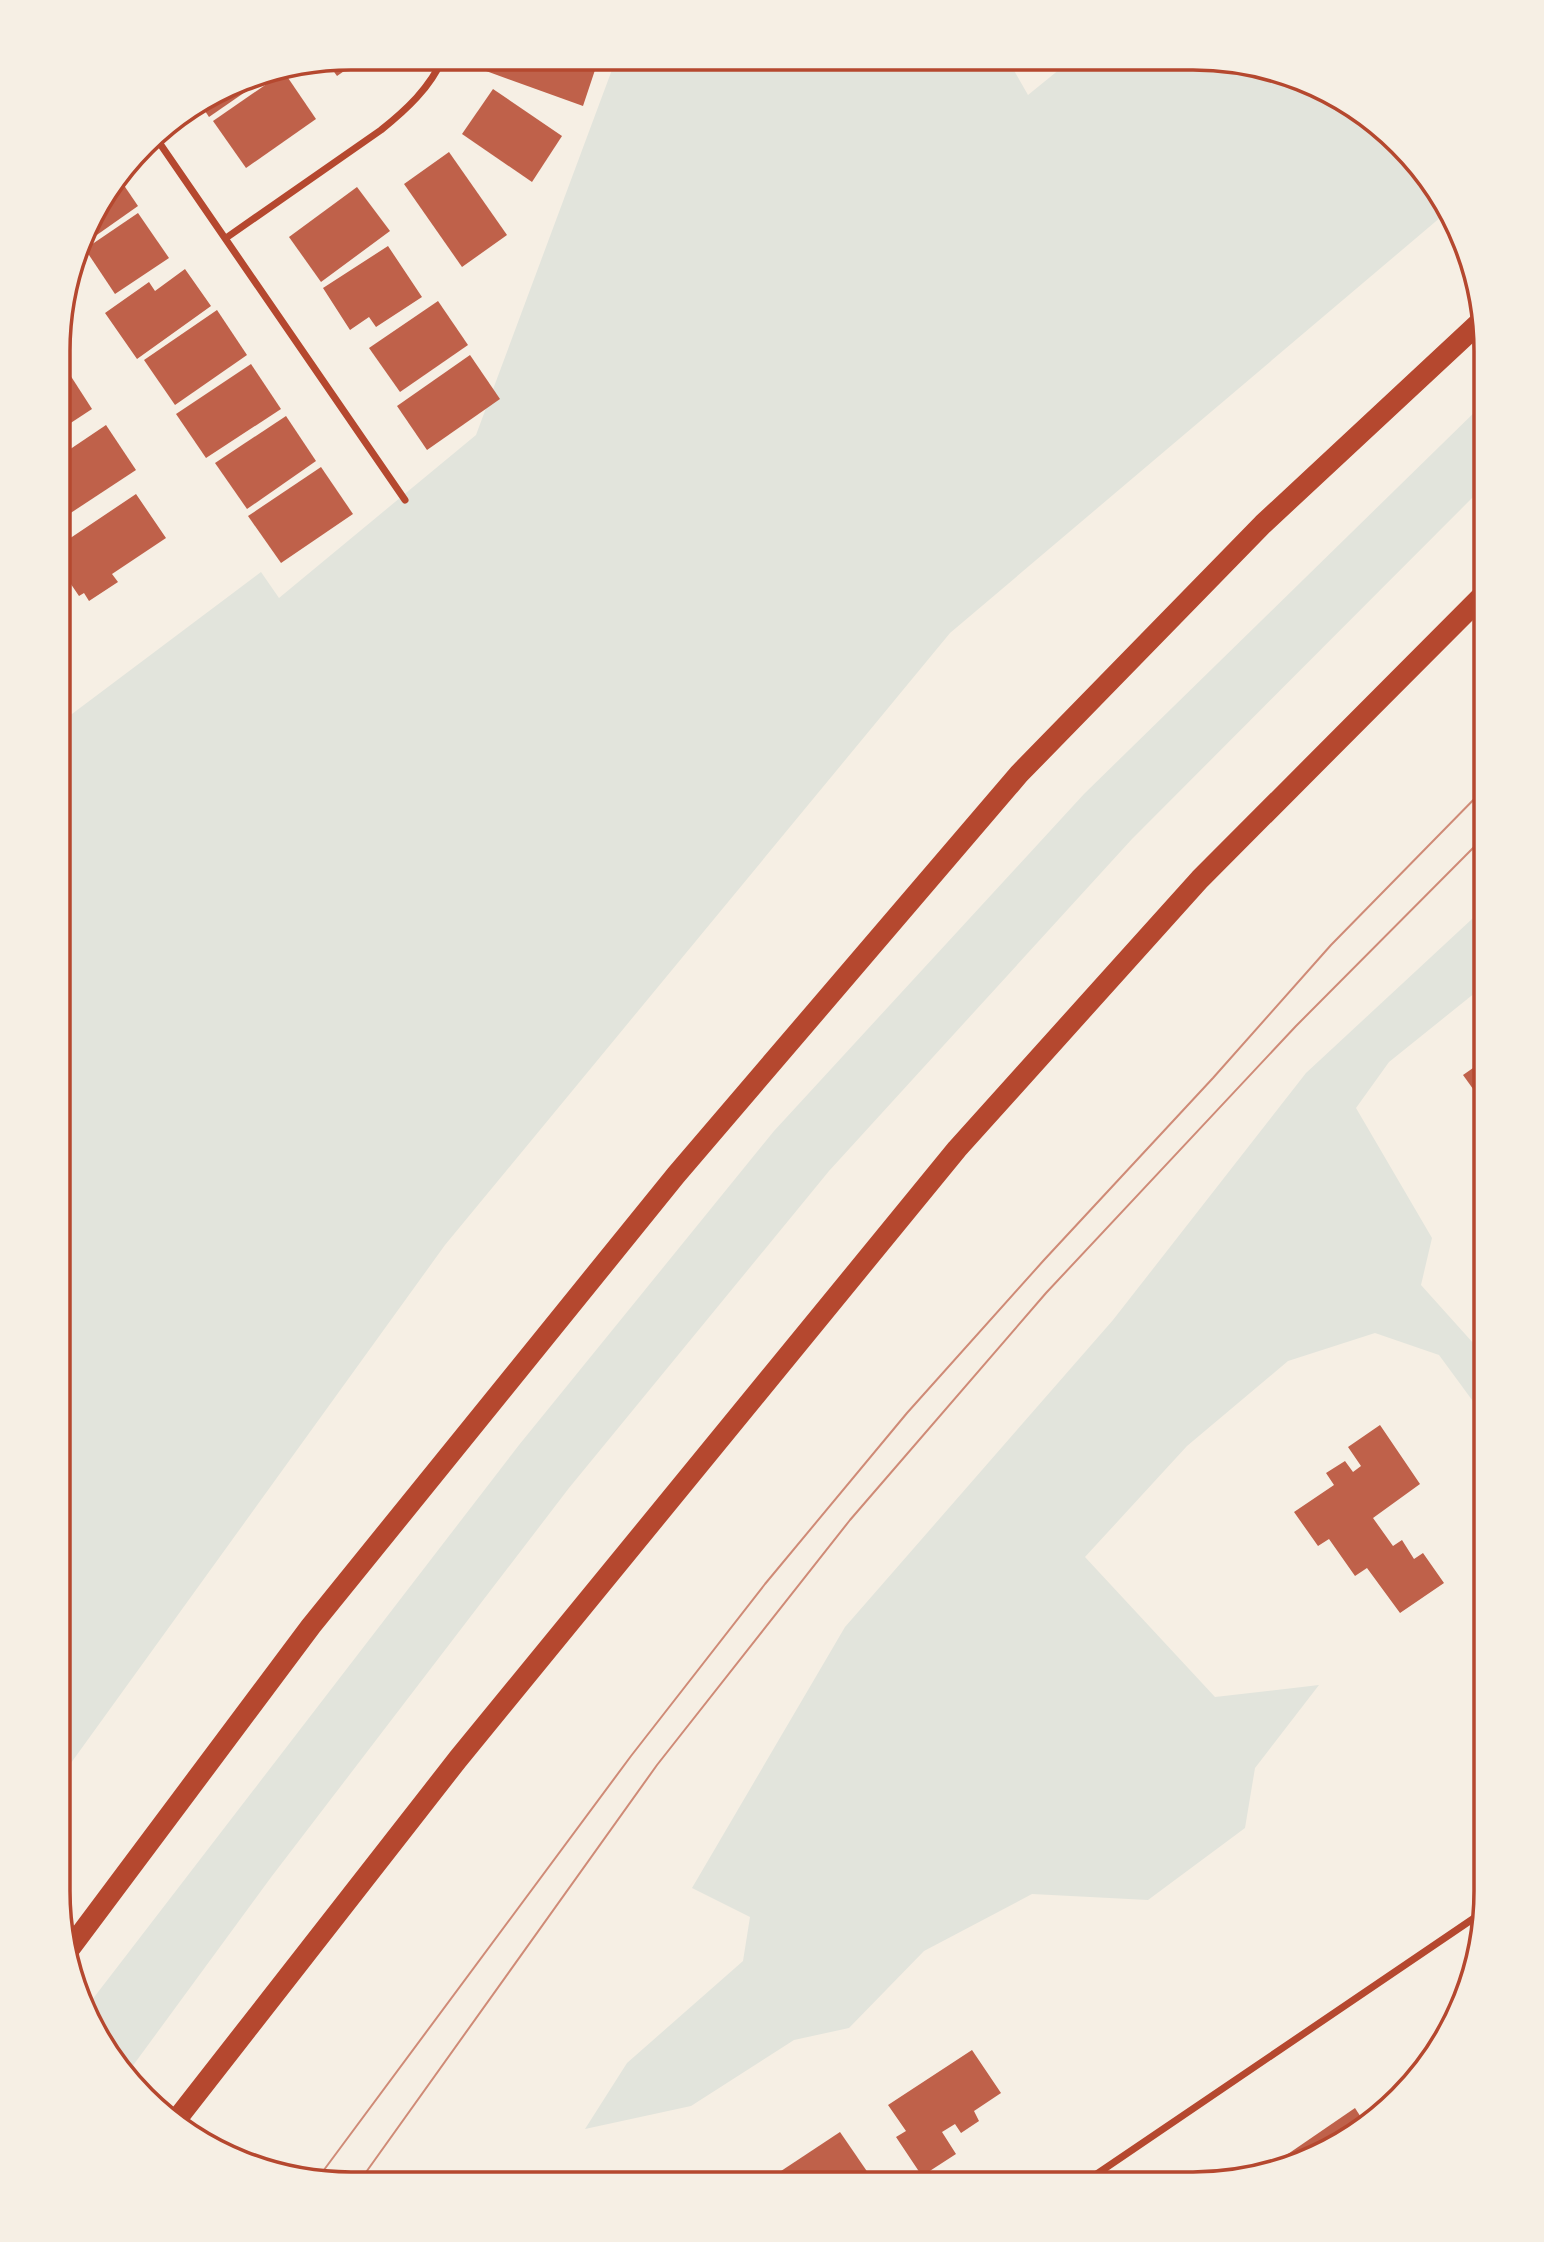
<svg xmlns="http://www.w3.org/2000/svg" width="1544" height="2242" font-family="Raleway,sans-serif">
	<rect width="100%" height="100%" fill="#f6efe4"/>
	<!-- green -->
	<g fill="#e2e4dc">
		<path d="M616 59 1008 60 1028 95 1071 60H1232L1305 80 1371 118 1448 211 950 633 445 1245 58 1781 60 723 261 572 279 598 476 435Z"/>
		<path d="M1486 401V484L1132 839 829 1171 569 1488 272 1876 129 2071 88 2020 85 2009 519 1445 774 1131 1084 794Z"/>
		<path d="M1486 906V984L1389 1062 1356 1108 1432 1238 1421 1285 1474 1344 1486 1362V1419L1439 1355 1375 1333 1288 1361 1187 1446 1085 1557 1215 1697 1319 1685 1255 1768 1245 1828 1148 1900 1032 1894 924 1951 849 2028 794 2040 691 2106 585 2129 627 2063 743 1961 750 1917 692 1888 845 1627 1113 1320 1306 1073Z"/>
	</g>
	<!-- building -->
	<g fill="#bf614a">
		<path d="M351 58H363L337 76 327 62Z"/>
		<path d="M490 58H599L583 106 486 71Z"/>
		<path d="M277 70 209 117 201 105 256 73Z"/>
		<path d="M284 72 316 119 246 168 213 121Z"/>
		<path d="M493 89 562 136 532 182 462 134Z"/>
		<path d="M449 152 507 235 462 267 404 184Z"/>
		<path d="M119 178 138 206 84 244 97 205Z"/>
		<path d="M357 187 390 231 321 282 289 237Z"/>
		<path d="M138 213 169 258 115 294 85 249Z"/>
		<path d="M388 246 422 297 376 327 369 317 350 330 323 288Z"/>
		<path d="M185 269 211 306 137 359 105 313 149 282 155 291Z"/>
		<path d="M438 301 468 345 400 392 369 348Z"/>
		<path d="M217 310 247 355 175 405 144 360Z"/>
		<path d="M470 355 500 399 427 450 397 406Z"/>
		<path d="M63 364 92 409 60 430V365Z"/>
		<path d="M251 364 281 409 206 458 176 414Z"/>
		<path d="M286 416 316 461 247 509 215 463Z"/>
		<path d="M106 425 136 470 60 520V456Z"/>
		<path d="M321 467 353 514 281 563 248 516Z"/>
		<path d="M136 494 166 538 112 574 118 582 89 601 84 593 79 596 60 568V545Z"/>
		<path d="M1486 1059V1107L1463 1075Z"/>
		<path d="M1380 1425 1420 1484 1373 1518 1393 1546 1402 1540 1414 1559 1423 1553 1444 1583 1400 1613 1367 1568 1355 1576 1329 1539 1318 1546 1294 1512 1334 1485 1326 1473 1345 1461 1353 1472 1361 1466 1348 1447Z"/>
		<path d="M972 2050 1001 2093 974 2111 979 2121 961 2133 955 2124 942 2132 956 2154 922 2176 896 2137 906 2131 888 2105Z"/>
		<path d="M1355 2108 1366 2125 1322 2154 1269 2167Z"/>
		<path d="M840 2132 875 2183H781L775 2175Z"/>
	</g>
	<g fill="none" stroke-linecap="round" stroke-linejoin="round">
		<!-- minor -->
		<g stroke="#b5482f" stroke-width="7">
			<path d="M154 135 405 500"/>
			<path d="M226 238 381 130C406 110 430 88 443 58"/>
			<path d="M1082 2184 1486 1910"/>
		</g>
		<!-- motorway -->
		<g stroke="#b5482f" stroke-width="21">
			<path d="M71 1947 311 1626 676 1175 1019 774 1263 524 1480 322"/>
			<path d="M173 2124 458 1759 957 1149 1200 879 1486 592"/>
		</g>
		<!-- tram -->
		<g stroke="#cf8b77" stroke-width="2">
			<path d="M315 2182 631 1756 765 1584 907 1413 1044 1260 1213 1078 1331 945 1486 787"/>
			<path d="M359 2182 657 1765 850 1520 1046 1293 1296 1026 1486 835"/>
		</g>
	</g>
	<!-- crop -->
	<path d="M0 0H1544V2242H0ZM351 70H1193A281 281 0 0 1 1474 351V1891A281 281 0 0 1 1193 2172H351A281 281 0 0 1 70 1891V351A281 281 0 0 1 351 70Z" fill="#f6efe4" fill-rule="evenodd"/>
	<path fill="none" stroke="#b5482f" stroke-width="3.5" d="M351 70H1193A281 281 0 0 1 1474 351V1891A281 281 0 0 1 1193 2172H351A281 281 0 0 1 70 1891V351A281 281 0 0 1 351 70Z"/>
</svg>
